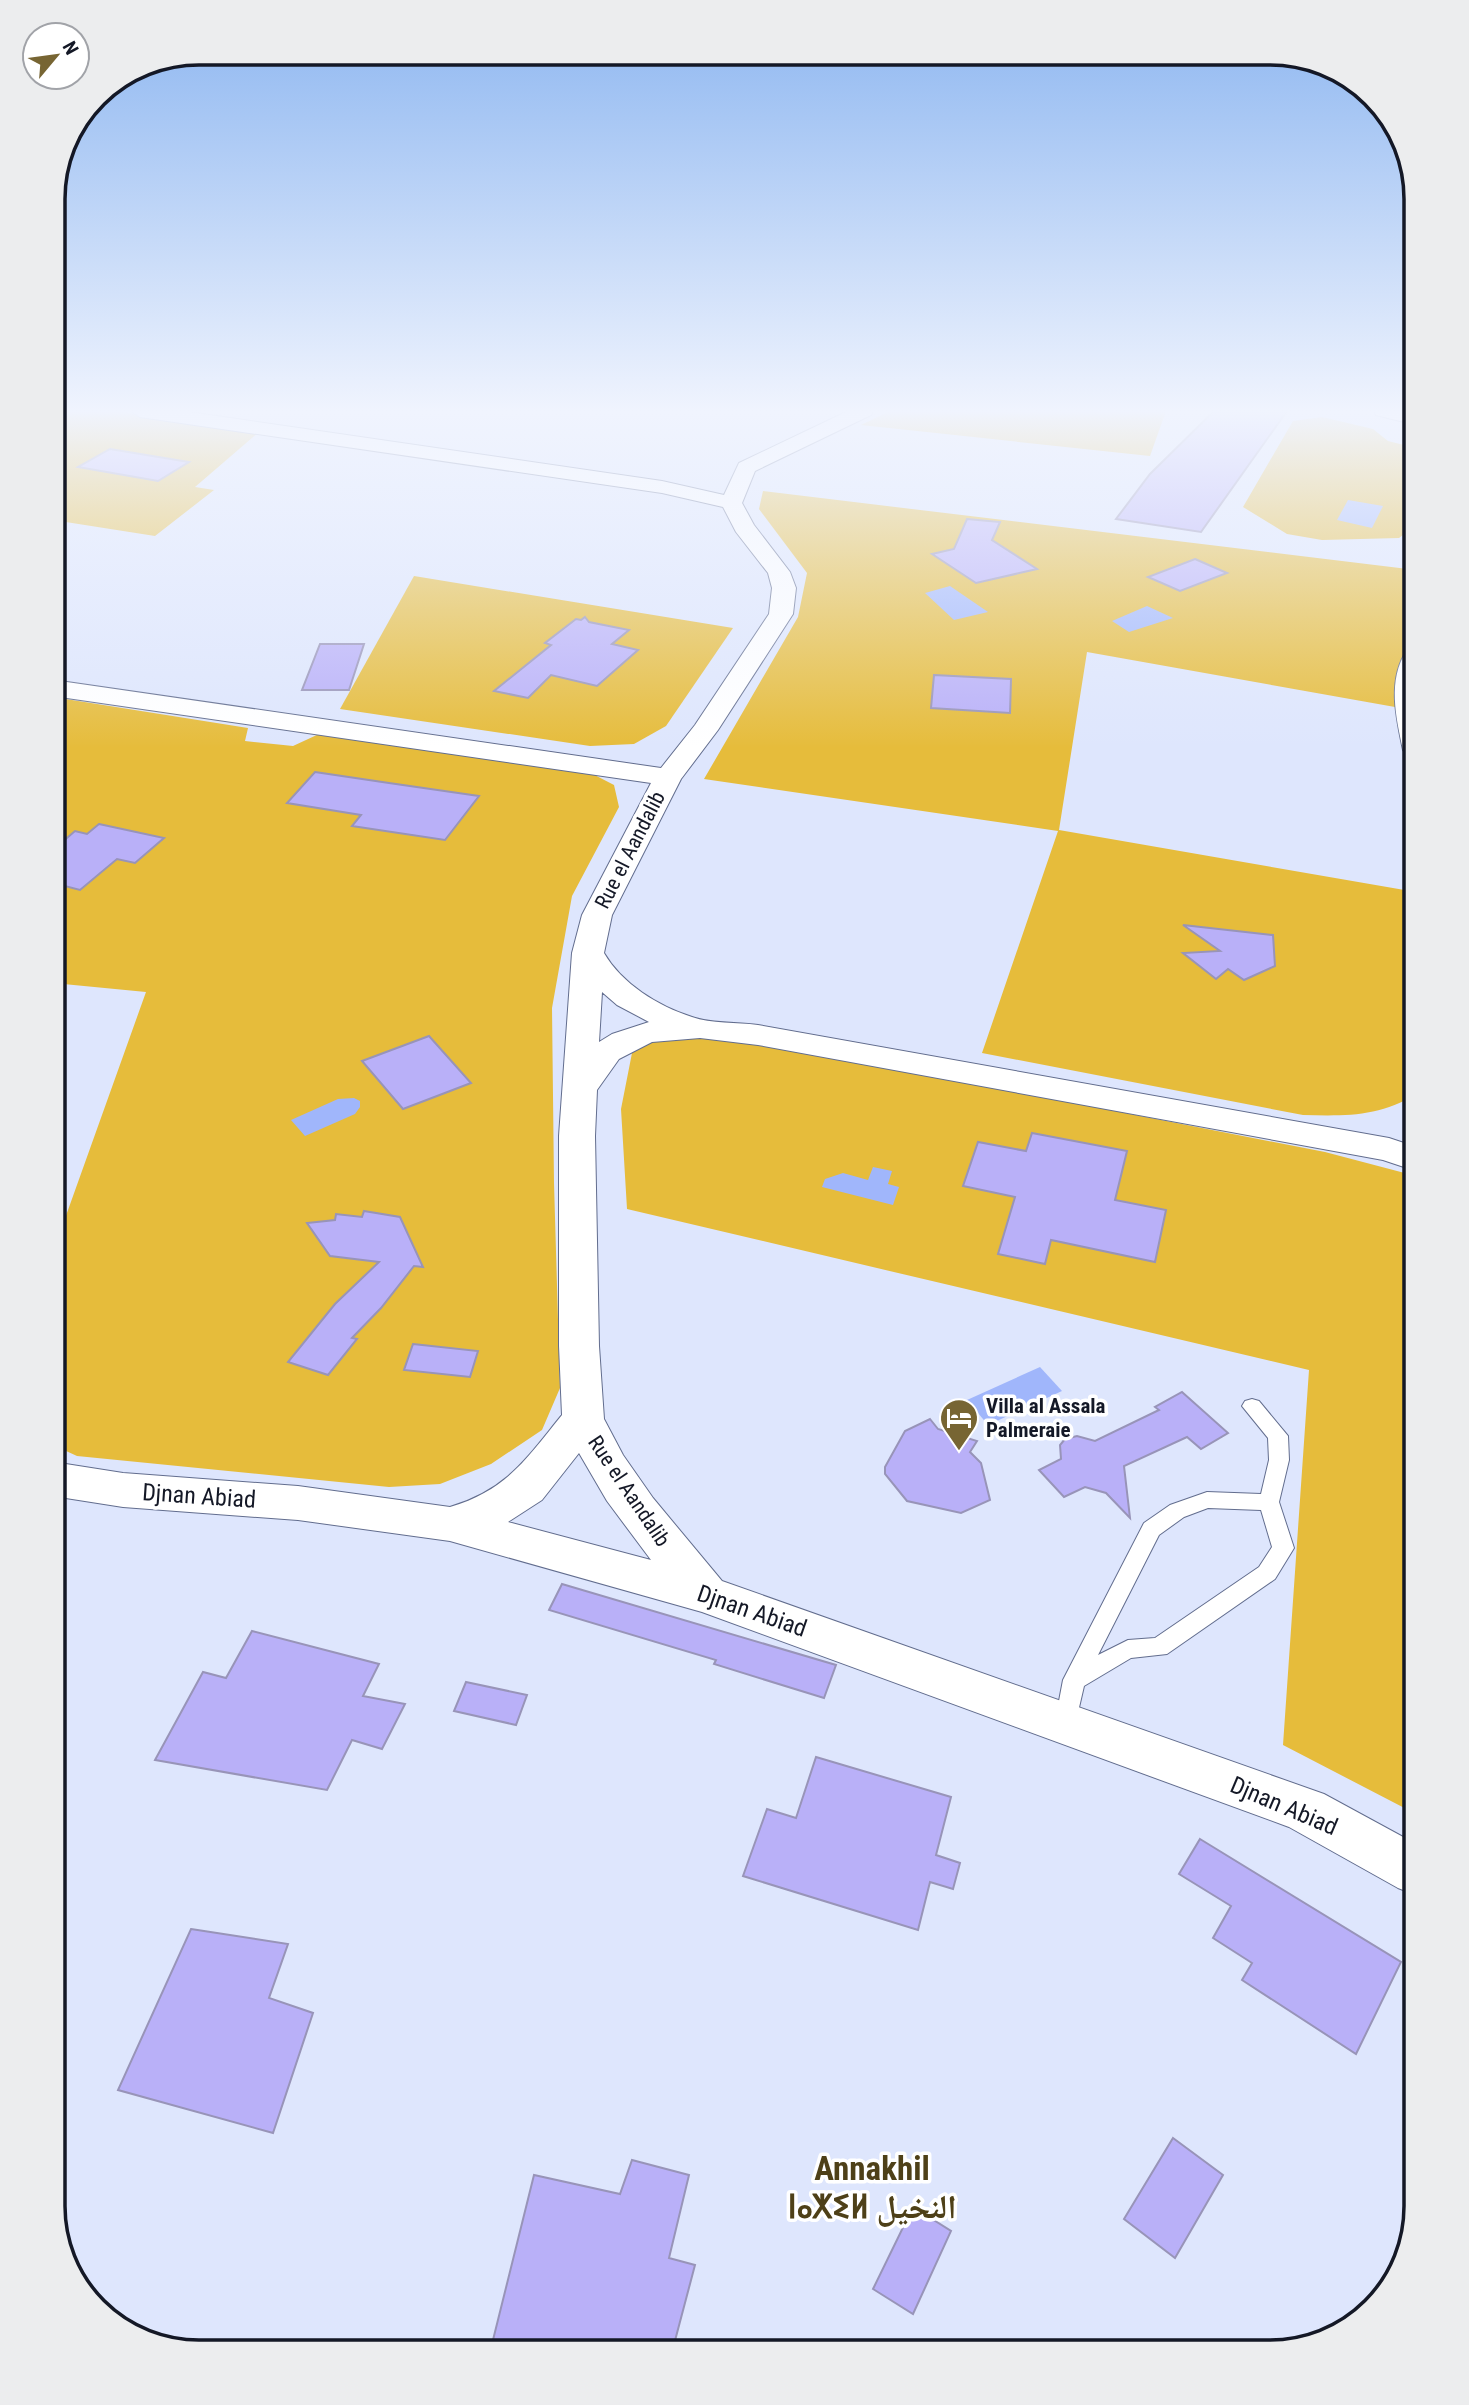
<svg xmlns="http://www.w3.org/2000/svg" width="1469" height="2405" font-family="'Roboto Condensed','Noto Naskh Arabic','Noto Sans Tifinagh',sans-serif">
	<rect width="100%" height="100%" fill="#dee6fd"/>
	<!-- green -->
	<g fill="#e6bc3b">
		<path d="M53 411H115L259 432 195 487 214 490 155 536 53 520Z"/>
		<path d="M890 411H1166L1150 456 861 425Z"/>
		<path d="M1322 417 1373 429 1388 441 1416 448V525L1399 538 1322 540 1287 534 1243 507 1293 421Z"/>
		<path d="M763 491 1416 570 1395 707 1087 652 1059 830 1416 892V1094C1380 1117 1345 1116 1303 1115L982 1053 1058 831 704 779 798 617 807 573 759 509Z"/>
		<path d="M414 576 733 628 666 726 634 744 590 746 340 709Z"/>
		<path d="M53 697 248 728 245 741 293 746 319 734 583 769 614 785 619 807 572 896 552 1008 554 1183 560 1388 542 1430 491 1464 440 1484 389 1487 77 1456 53 1445V1252L146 992 53 983Z"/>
		<path d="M717 1033 1325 1152 1416 1176V1814L1283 1745 1309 1370 627 1209 621 1109 632 1053 653 1039Z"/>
	</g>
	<!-- water -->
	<g fill="#a0b6fb">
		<path d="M1348 500 1383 506 1372 528 1337 520Z"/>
		<path d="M950 586 988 612 954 620 925 593Z"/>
		<path d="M1147 606 1173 618 1129 632 1112 621Z"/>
		<path d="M354 1098 360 1101V1107L355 1114 305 1136 291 1120 338 1099Z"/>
		<path d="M873 1167 892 1171 888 1184 899 1187 893 1205 822 1187 825 1179 843 1173 868 1180Z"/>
		<path d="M1040 1367 1062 1391 988 1425 967 1400Z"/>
	</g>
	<!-- building -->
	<g fill="#b9b0f8" stroke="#9894b8" stroke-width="2">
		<path d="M1214 411H1287L1201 532 1116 519 1150 474Z"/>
		<path d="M110 449 189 462 158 481 78 467Z"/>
		<path d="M967 519 1000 522 992 540 1037 569 976 583 932 554 954 549Z"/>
		<path d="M1195 559 1227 573 1180 591 1148 577Z"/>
		<path d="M585 617 589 622 629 630 612 644 638 650 597 686 551 675 528 698 494 691 551 645 545 643 576 619 581 620Z"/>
		<path d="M320 644H364L349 690H302Z"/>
		<path d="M934 675 1011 679 1010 713 931 708Z"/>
		<path d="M315 772 389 783 479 796 445 840 352 826 361 815 287 803Z"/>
		<path d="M99 824 164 838 135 863 117 859 80 890 53 883V850L75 831 87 834Z"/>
		<path d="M1183 925 1273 935 1275 966 1244 980 1228 969 1216 979 1183 953 1220 951Z"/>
		<path d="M429 1036 471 1083 403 1109 362 1061Z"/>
		<path d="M1032 1133 1127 1151 1115 1200 1166 1210 1155 1262 1051 1240 1045 1264 998 1254 1015 1197 963 1186 978 1142 1026 1151Z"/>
		<path d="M364 1211 400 1217 423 1267 414 1266 381 1308 352 1338 357 1339 328 1375 288 1362 335 1304 379 1262 330 1256 307 1223 335 1220 336 1214 362 1217Z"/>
		<path d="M413 1344 478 1351 470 1377 404 1370Z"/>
		<path d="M1182 1392 1228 1433 1201 1449 1187 1437 1124 1466 1130 1518 1106 1493 1085 1487 1064 1497 1039 1470 1061 1459 1060 1445 1065 1439 1077 1436 1095 1441 1159 1410 1155 1407Z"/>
		<path d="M930 1419 938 1429 977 1441 970 1452 981 1463 990 1500 961 1513 907 1501 885 1474V1467L905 1431Z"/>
		<path d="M562 1584 836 1665 824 1698 714 1664 716 1660 549 1610Z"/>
		<path d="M252 1631 379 1664 363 1696 405 1704 382 1749 352 1740 327 1790 155 1760 203 1672 226 1678Z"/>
		<path d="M466 1682 527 1695 516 1725 454 1711Z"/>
		<path d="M816 1757 951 1797 936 1855 960 1863 953 1889 930 1882 918 1930 743 1876 767 1809 796 1818Z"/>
		<path d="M1200 1839 1401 1962 1356 2054 1242 1980 1252 1963 1213 1938 1231 1906 1179 1874Z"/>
		<path d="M191 1929 288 1944 269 1998 313 2013 273 2133 118 2090Z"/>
		<path d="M1173 2138 1223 2175 1175 2258 1124 2219Z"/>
		<path d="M632 2160 689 2175 669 2258 695 2265 672 2352H490L534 2175 620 2194Z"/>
		<path d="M913 2207 951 2231 913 2314 873 2289Z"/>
	</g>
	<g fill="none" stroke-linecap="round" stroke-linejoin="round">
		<defs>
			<path id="lane" d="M1252 1399 1259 1401 1288 1436 1289 1460 1279 1502 1294 1548 1275 1579 1167 1654 1131 1658 1084 1686 1074 1729 1066 1732 1058 1729 1055 1722 1063 1680 1144 1523 1170 1505 1207 1492 1261 1494 1269 1460 1268 1438 1242 1406 1245 1401ZM1208 1508 1261 1510 1272 1547 1259 1567 1155 1638 1128 1640 1098 1655 1159 1535 1184 1517Z"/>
			<g id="street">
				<path d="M131 411H182L662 481 724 495 739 463 848 411H873L871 415 755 471 742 503 754 525 790 572 796 588 793 614 718 730 681 779 612 915 604 953C622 984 658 1006 692 1017 711 1024 737 1022 758 1025L1389 1138 1416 1147V1171L1383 1160 758 1045 700 1038 652 1042 619 1059 597 1090 595 1136 599 1346 604 1419 623 1455 653 1498 722 1581 1324 1794 1416 1844V1895L1398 1888 1289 1827 702 1612 450 1541 298 1520 123 1507 53 1496V1462L123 1473 298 1486 450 1507C507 1490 526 1459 562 1415L559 1346V1136L572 953 582 915 651 783 53 696V680L661 768 695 725 769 614 772 588 768 573 736 532 723 507 662 493 140 417ZM602 992 617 1005 649 1022 612 1034 599 1042ZM579 1453 607 1501 651 1560 508 1522 542 1500Z"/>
				<path d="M1374 411 1416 413V425L1376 415Z"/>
				<path d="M1416 648V758L1407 756 1403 750C1396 717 1387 680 1407 650Z"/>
			</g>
		</defs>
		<!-- lane casing -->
		<use href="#lane" stroke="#626d8e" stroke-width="2"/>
		<!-- street casing -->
		<use href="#street" stroke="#626d8e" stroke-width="2"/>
		<!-- lane -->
		<use href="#lane" fill="#fff" fill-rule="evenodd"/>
		<!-- street -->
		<use href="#street" fill="#fff" fill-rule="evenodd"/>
	</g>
	<!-- sky -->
	<linearGradient id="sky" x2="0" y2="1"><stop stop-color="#8bb5f0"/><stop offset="0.55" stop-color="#f0f4fe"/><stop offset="1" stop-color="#f0f4fe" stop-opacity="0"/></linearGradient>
	<rect width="1469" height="748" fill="url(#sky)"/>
	<!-- icons -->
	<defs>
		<symbol id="hotel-pin" viewBox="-11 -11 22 30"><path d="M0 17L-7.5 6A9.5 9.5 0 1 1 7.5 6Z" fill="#776533" stroke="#fff"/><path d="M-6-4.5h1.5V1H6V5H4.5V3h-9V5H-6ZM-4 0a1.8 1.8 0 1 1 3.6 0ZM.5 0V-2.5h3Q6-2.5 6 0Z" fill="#fff"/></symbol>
	</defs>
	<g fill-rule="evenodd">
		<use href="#hotel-pin" x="937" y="1396" width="44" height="60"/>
	</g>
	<g text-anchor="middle" stroke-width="7" stroke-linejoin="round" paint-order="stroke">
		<!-- street labels -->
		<g font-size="21" fill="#141826" stroke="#fff">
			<text transform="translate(630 850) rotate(-63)" y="7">Rue el Aandalib</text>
			<text transform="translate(629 1491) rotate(56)" y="7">Rue el Aandalib</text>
		</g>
		<!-- poi labels -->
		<g font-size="21" font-weight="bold" fill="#141826" stroke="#fff" text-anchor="start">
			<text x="986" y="1413">Villa al Assala<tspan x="986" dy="24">Palmeraie</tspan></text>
		</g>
		<!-- near-street labels -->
		<g font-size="24" fill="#141826" stroke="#fff">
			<text transform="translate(199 1496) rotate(4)" y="8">Djnan Abiad</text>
			<text transform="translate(752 1611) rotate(19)" y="8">Djnan Abiad</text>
			<text transform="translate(1284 1806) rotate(23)" y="8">Djnan Abiad</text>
		</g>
		<!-- near-district labels -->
		<g font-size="33" font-weight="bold" fill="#4e4018" stroke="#fff">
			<text x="872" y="2180">Annakhil<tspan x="872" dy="38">ⵏⴰⵅⵉⵍ النخيل</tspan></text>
		</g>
	</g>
	<!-- crop -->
	<path d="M0 0H1469V2405H0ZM199 65H1270A134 134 0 0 1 1404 199V2206A134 134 0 0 1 1270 2340H199A134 134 0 0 1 65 2206V199A134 134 0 0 1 199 65Z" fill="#ecedee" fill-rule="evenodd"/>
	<path fill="none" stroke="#141826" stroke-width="3.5" d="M199 65H1270A134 134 0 0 1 1404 199V2206A134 134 0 0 1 1270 2340H199A134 134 0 0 1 65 2206V199A134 134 0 0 1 199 65Z"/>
	<!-- north arrow -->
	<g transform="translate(56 56) rotate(61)"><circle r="33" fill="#ffffff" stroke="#a1a3a8" stroke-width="2"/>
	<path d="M0-5L12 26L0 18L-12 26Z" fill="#776533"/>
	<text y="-10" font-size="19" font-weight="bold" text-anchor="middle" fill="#141826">N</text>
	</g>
</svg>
